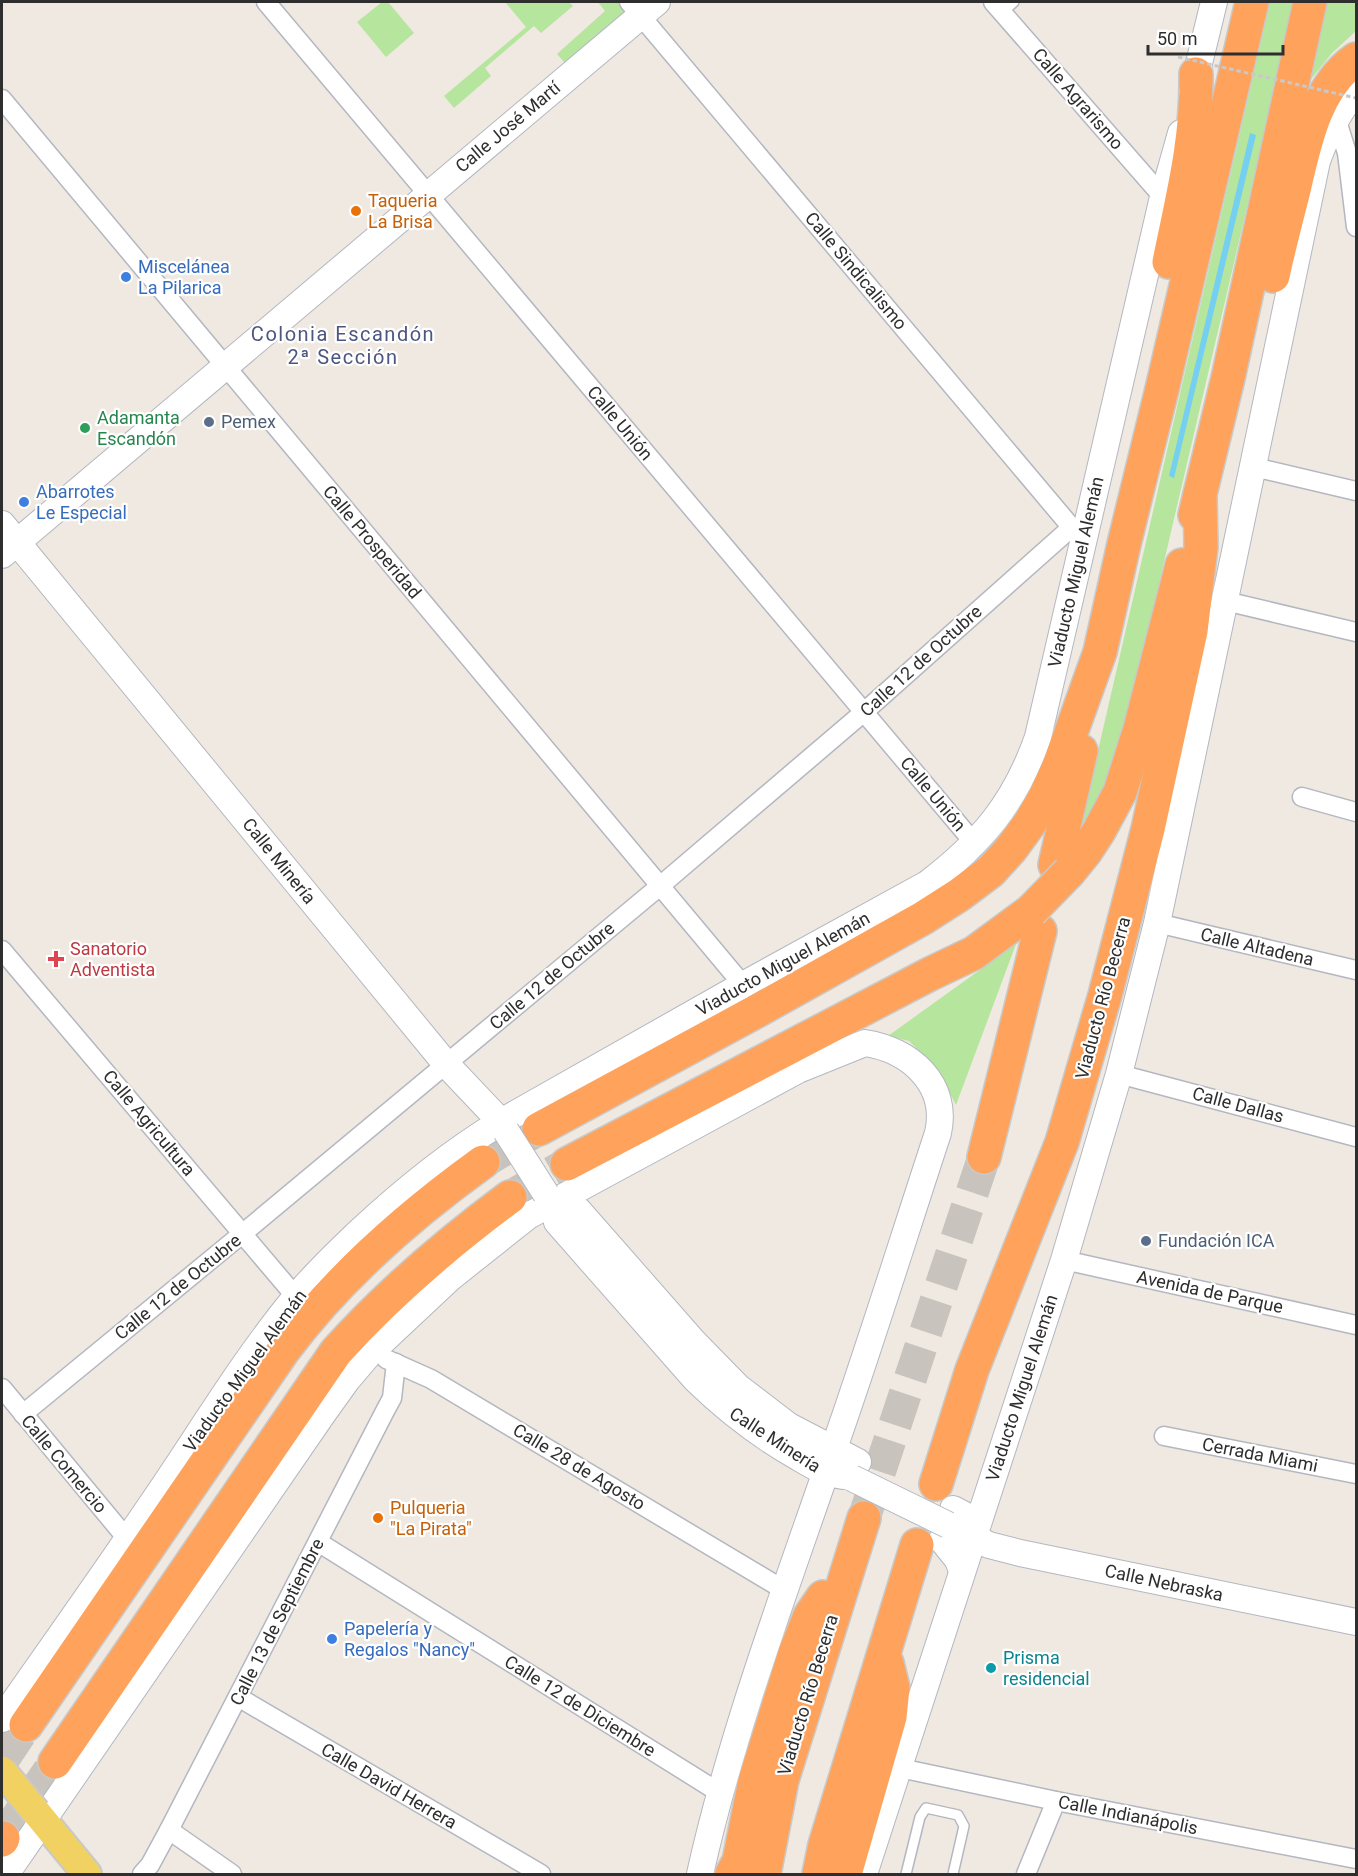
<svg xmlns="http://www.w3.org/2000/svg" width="1358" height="1876" font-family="Roboto,sans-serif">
	<rect width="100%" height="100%" fill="#efe9e1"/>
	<!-- green -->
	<g fill="#b6e59e">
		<path d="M382 2H388L414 33 386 57 357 22Z"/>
		<path d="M505 2H569L573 6 541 33 534 26 485 68 491 76 454 108 444 96 526 27Z"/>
		<path d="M598 2H623L635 16 571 70 557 54 605 11Z"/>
		<path d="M1270 2H1295L1126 724 1112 771 1078 838Z"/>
		<path d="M1327 2H1356V31L1332 53 1308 83Z"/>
		<path d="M1016 944 956 1105 938 1070 909 1041 888 1036Z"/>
	</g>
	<!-- water -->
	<path fill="#75cff0" d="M1250 133 1256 135 1174 478 1169 476Z"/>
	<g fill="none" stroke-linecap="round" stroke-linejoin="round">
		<!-- highway-tunnel -->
		<g stroke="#c8c4bd" stroke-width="33" stroke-dasharray="33 16" stroke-linecap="butt">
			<path d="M483 1162 539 1129"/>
			<path d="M510 1197 567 1164"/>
			<path d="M864 1518 984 1157"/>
			<path d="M2 1761 26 1725"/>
			<path d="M3 1838 55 1762"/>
		</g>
		<defs>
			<g id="lane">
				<path d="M1002 13 1014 2"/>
				<path d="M906 1874 920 1817 926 1808 958 1815 964 1826 953 1874"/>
			</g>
			<g id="street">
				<path d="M266 2 975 844"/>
				<path d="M629 2 1078 535"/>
				<path d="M993 2 1163 197"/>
				<path d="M2 99 743 985"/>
				<path d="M1336 118 1347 153 1356 227"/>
				<path d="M1254 467 1356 491"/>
				<path d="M1225 601 1356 632"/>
				<path d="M1302 797 1356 812"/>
				<path d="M1157 923 1356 970"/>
				<path d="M2 950 296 1297"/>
				<path d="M1119 1074 1356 1137"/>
				<path d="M1064 1260 1356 1325"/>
				<path d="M386 1359 431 1379 784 1590"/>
				<path d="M2 1388 128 1540"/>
				<path d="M23 1414 242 1234 660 886 864 712 1072 527"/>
				<path d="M1164 1436 1356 1474"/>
				<path d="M318 1542 720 1793"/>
				<path d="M238 1697 541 1874"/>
				<path d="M900 1768 1056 1801 1356 1859"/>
				<path d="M169 1830 232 1874"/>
				<path d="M142 1874 150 1865 169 1830 385 1411 392 1398 396 1363"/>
				<path d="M1026 1874 1056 1801"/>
			</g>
			<g id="secondary">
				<path d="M1192 92 1214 2"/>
				<path d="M2 524 446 1064 501 1122 506 1131"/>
				<path d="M2 555 657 2"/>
				<path d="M546 1194 551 1202 557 1222 696 1380C727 1410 759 1435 796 1456 813 1466 823 1473 843 1476"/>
				<path d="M551 1202 578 1210 693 1341 738 1387 789 1426 858 1462"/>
				<path d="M953 1509 978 1522"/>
				<path d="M959 1531 989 1545 1020 1553 1356 1622"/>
				<path d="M942 1540 958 1560 962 1571"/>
				<path d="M2 1719C53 1646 105 1573 155 1499 201 1432 243 1361 295 1298 314 1275 336 1254 358 1233 403 1191 448 1154 501 1122L743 985 927 884C982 842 1015 803 1038 737L1163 197 1181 133"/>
				<path d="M6 1874 322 1415 347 1380 370 1353 450 1278 528 1216 798 1070 865 1043C910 1050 949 1084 938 1133 903 1239 870 1346 833 1451 785 1591 732 1731 700 1874"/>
				<path d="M864 1874 1064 1260 1119 1074 1157 923 1317 161C1326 135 1339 112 1356 89"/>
			</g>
			<path id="primary" d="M36 1812 87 1874"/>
			<g id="highway">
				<path d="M1169 262C1182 198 1197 141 1196 74"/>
				<path d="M1273 276C1279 248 1286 221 1293 194 1304 148 1314 88 1356 59"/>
				<path d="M1195 515 1228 378 1310 2"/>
				<path d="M1055 865 1081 751"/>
				<path d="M1069 872 1086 851 1099 831 1120 792 1140 729 1182 565"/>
				<path d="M539 1129 755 1012 923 918 959 895 991 871 1011 849 1030 823 1045 797 1059 766 1100 652 1124 544 1163 385 1252 2"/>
				<path d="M984 1157 1040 931"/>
				<path d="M567 1164 930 974 974 953 1031 911"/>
				<path d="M936 1484 972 1370 1062 1142 1105 995 1148 829 1191 631 1201 547 1200 495"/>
				<path d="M26 1725 283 1351C338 1277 408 1216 483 1162"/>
				<path d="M55 1762 336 1352C388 1294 448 1243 510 1197"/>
				<path d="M2 1840 3 1838"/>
				<path d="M732 1874 739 1861 755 1781 795 1653 810 1616 823 1597"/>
				<path d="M764 1874 782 1780 864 1518"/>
				<path d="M819 1874 825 1845 917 1545"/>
				<path d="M845 1874 890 1717 893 1688 887 1663"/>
			</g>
		</defs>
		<!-- lane casing -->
		<use href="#lane" stroke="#b4b7c1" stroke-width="12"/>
		<!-- street casing -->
		<use href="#street" stroke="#b4b7c1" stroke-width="21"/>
		<!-- secondary casing -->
		<use href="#secondary" stroke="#b4b7c1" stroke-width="28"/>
		<!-- primary casing -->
		<use href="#primary" stroke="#c9c9c9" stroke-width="32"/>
		<!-- highway casing -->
		<use href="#highway" stroke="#c9c9c9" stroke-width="36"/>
		<!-- lane -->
		<use href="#lane" stroke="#fff" stroke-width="9"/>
		<!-- street -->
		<use href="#street" stroke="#fff" stroke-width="18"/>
		<!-- secondary -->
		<use href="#secondary" stroke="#fff" stroke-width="26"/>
		<!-- primary -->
		<use href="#primary" stroke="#f2d163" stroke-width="28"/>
		<!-- highway -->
		<use href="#highway" stroke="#ffa35c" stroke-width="33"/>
		<defs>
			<g id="secondary-bridge">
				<path d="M506 1131 546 1194"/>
				<path d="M852 1478 948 1525"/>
			</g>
			<path id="primary-bridge" d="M2 1771 36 1812"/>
			<path id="highway-bridge" d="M1031 911 1069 872"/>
		</defs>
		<!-- secondary-bridge casing -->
		<use href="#secondary-bridge" stroke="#b4b7c1" stroke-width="28" stroke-linecap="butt"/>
		<!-- primary-bridge casing -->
		<use href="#primary-bridge" stroke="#c9c9c9" stroke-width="32" stroke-linecap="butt"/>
		<!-- highway-bridge casing -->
		<use href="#highway-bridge" stroke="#c9c9c9" stroke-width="36" stroke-linecap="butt"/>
		<!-- path-bridge -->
		<path stroke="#c9c9c9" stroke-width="3" stroke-dasharray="4.5 3" stroke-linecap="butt" d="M1178 57 1356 98"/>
		<!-- secondary-bridge -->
		<use href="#secondary-bridge" stroke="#fff" stroke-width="26"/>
		<!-- primary-bridge -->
		<use href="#primary-bridge" stroke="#f2d163" stroke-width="28"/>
		<!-- highway-bridge -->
		<use href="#highway-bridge" stroke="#ffa35c" stroke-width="33"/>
	</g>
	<!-- markers -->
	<g fill="#e8710a" stroke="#fff" stroke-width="2">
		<circle cx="356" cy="211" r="6"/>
		<circle cx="378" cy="1518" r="6"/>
	</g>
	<g fill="#3f7fe0" stroke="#fff" stroke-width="2">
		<circle cx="126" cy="277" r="6"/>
		<circle cx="24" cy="502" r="6"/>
		<circle cx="332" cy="1639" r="6"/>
	</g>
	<g fill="#5c6f8a" stroke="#fff" stroke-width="2">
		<circle cx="209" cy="422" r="6"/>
		<circle cx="1146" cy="1241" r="6"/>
	</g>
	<circle fill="#2e9e5b" stroke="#fff" stroke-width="2" cx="85" cy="428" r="6"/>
	<path fill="#e0444e" stroke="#fff" stroke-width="2" d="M53 950h6v6h6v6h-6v6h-6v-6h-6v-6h6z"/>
	<circle fill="#0f9aa8" stroke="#fff" stroke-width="2" cx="991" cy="1668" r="6"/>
	<g text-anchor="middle" stroke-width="4.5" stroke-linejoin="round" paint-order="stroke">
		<!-- street labels -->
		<g font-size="18" fill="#2e2e2e" stroke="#fff">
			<text transform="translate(1078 99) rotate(49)" y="6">Calle Agrarismo</text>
			<text transform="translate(508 127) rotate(-40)" y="6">Calle José Martí</text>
			<text transform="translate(856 271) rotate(50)" y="6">Calle Sindicalismo</text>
			<text transform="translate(620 423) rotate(50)" y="6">Calle Unión</text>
			<text transform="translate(372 542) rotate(50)" y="6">Calle Prosperidad</text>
			<text transform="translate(1076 572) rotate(-77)" y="6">Viaducto Miguel Alemán</text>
			<text transform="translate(921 661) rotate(-42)" y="6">Calle 12 de Octubre</text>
			<text transform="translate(933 794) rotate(50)" y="6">Calle Unión</text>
			<text transform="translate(279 861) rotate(51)" y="6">Calle Minería</text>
			<text transform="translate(1257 947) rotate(13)" y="6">Calle Altadena</text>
			<text transform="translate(783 964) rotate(-29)" y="6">Viaducto Miguel Alemán</text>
			<text transform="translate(552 976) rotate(-40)" y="6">Calle 12 de Octubre</text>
			<text transform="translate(1103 998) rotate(-75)" y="6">Viaducto Río Becerra</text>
			<text transform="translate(1238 1105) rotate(15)" y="6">Calle Dallas</text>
			<text transform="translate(149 1123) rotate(50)" y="6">Calle Agricultura</text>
			<text transform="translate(178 1287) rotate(-39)" y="6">Calle 12 de Octubre</text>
			<text transform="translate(1210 1292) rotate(12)" y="6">Avenida de Parque</text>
			<text transform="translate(245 1371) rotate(-54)" y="6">Viaducto Miguel Alemán</text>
			<text transform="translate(1022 1388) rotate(-72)" y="6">Viaducto Miguel Alemán</text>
			<text transform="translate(775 1440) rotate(33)" y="6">Calle Minería</text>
			<text transform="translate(1260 1455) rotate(11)" y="6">Cerrada Miami</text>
			<text transform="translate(64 1464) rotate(50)" y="6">Calle Comercio</text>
			<text transform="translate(579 1467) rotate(31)" y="6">Calle 28 de Agosto</text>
			<text transform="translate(1164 1583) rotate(12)" y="6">Calle Nebraska</text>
			<text transform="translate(277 1622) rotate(-63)" y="6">Calle 13 de Septiembre</text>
			<text transform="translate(808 1695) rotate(-73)" y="6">Viaducto Río Becerra</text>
			<text transform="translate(580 1706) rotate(32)" y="6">Calle 12 de Diciembre</text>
			<text transform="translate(389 1786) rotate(30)" y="6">Calle David Herrera</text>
			<text transform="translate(1128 1815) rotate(11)" y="6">Calle Indianápolis</text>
		</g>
		<!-- food labels -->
		<g font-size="18" fill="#c56008" stroke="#fff" text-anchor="start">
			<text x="368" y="207">Taqueria<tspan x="368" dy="21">La Brisa</tspan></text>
			<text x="390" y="1514">Pulqueria<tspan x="390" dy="21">"La Pirata"</tspan></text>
		</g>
		<!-- shop labels -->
		<g font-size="18" fill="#366cbe" stroke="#fff" text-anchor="start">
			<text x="138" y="273">Miscelánea<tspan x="138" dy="21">La Pilarica</tspan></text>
			<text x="36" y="498">Abarrotes<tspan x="36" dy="21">Le Especial</tspan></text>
			<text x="344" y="1635">Papelería y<tspan x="344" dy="21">Regalos "Nancy"</tspan></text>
		</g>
		<!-- leisure labels -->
		<g font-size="18" fill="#27864d" stroke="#fff" text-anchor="start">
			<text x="97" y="424">Adamanta<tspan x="97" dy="21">Escandón</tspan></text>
		</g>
		<!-- service labels -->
		<g font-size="18" fill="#4e5e75" stroke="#fff" text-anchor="start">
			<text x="221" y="428">Pemex</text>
			<text x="1158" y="1247">Fundación ICA</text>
		</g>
		<!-- health labels -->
		<g font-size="18" fill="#be3a42" stroke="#fff" text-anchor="start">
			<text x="70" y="955">Sanatorio<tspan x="70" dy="21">Adventista</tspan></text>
		</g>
		<!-- culture labels -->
		<g font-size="18" fill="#0d838f" stroke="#fff" text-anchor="start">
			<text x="1003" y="1664">Prisma<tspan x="1003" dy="21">residencial</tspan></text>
		</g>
		<!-- neighbourhood labels -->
		<g font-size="20" letter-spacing="1.5" fill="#4d5680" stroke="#fff">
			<text x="343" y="341">Colonia Escandón<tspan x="343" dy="23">2ª Sección</tspan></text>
		</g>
	</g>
	<!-- border -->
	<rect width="1358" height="1876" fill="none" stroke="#2e2e2e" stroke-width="6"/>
	<!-- scale -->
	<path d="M1148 45v9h135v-9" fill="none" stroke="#2e2e2e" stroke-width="3"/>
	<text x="1157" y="45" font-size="18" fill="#2e2e2e" stroke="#ffffff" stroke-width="4.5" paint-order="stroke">50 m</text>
</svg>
